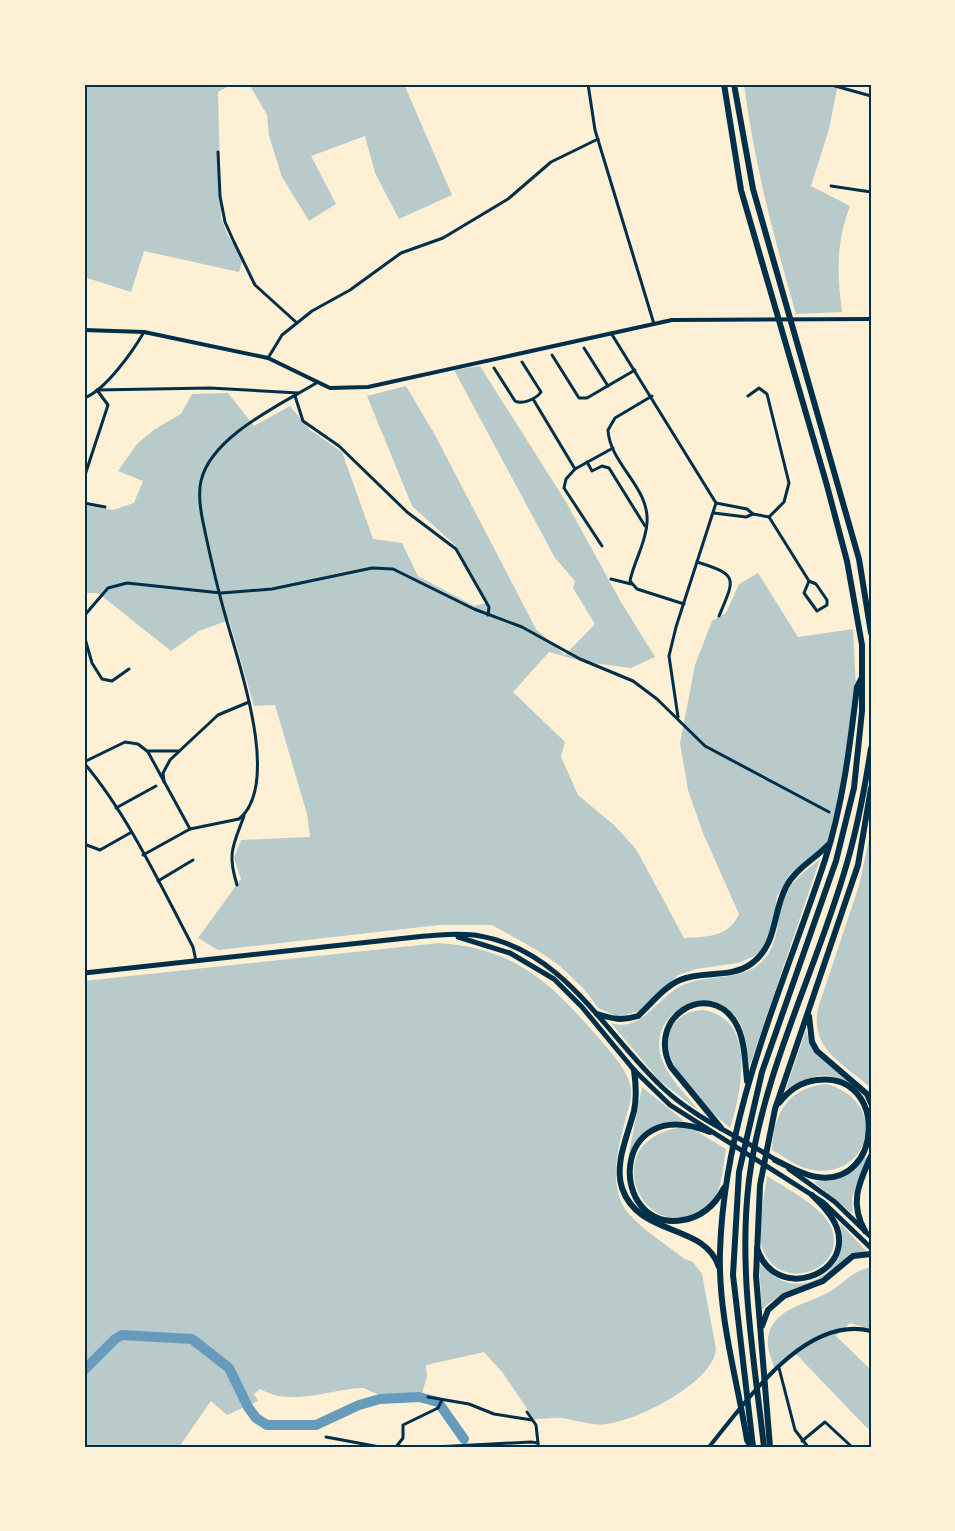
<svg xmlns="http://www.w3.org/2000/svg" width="955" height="1531" font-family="'Noto Serif',serif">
	<rect width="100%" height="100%" fill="#fdf0d5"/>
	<!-- green -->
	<g fill="#b9caca">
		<path d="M84 84H232L218 92 221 218 228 236 243 259 239 272 144 251 131 292 84 277Z"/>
		<path d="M249 84H404L452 195 399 219 375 173 365 136 311 156 336 204 309 221 282 177 269 136 267 115Z"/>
		<path d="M744 84H838L829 129 811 186 850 206C836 242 837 274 842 312L796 314C774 238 754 163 744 84Z"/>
		<path d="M480 366 566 502 621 602 655 657 631 668 584 662 549 652 513 692 565 742 561 757 578 795 614 825 636 849 684 938C707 937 729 937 739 914L703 833 688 790 680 743 695 665 712 621 726 613 739 584 758 573 798 637 853 629 856 688 842 785 827 844 790 874 777 896 773 928 768 943 759 954 750 958 738 963 696 969 678 975 640 1011 618 1017 598 1008 585 990 560 966 537 950 492 925H439L218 950 198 938 241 879 234 858 241 840 310 837 307 814 275 705 254 706 229 620 199 631 171 651 98 593H84V505L113 510 134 503 143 481 118 471 137 444 155 429 181 414 192 394 228 393 254 426 290 406 310 430 342 452 373 539 402 543 418 576 474 606 487 603 456 546 412 506 367 396 406 386 435 435 536 629 565 655 595 624 573 588 575 581 555 558 454 370Z"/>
		<path d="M871 829V1085L870 1087C843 1063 810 1050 818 1008L859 886Z"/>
		<path d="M820 859 750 1065C745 1050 747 1030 736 1017 708 982 651 1011 660 1053 665 1075 686 1094 699 1111L659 1080 611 1023C641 1033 657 998 681 986 708 972 745 984 766 957 780 939 776 916 785 896 792 880 807 870 820 859Z"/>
		<path d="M439 943C515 948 550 982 598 1037 610 1052 629 1070 631 1090 632 1099 628 1109 626 1117 619 1146 610 1173 621 1202 629 1221 668 1246 685 1259L693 1262 702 1274 716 1349C713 1383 638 1420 607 1424 592 1426 576 1420 562 1418 553 1417 543 1419 534 1419L503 1373 484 1352 426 1365 427 1377 422 1393C407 1391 391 1398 377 1394 370 1392 366 1387 360 1388 327 1390 291 1407 260 1389L254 1394 258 1401 227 1415 211 1401 179 1447H84V981Z"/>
		<path d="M703 1010C757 1019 742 1090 730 1128 707 1110 652 1058 672 1027 680 1015 689 1011 703 1010Z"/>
		<path d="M806 1030C815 1066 844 1068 851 1085 821 1066 811 1080 786 1089Z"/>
		<path d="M826 1084C889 1100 872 1179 813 1170 798 1168 785 1157 772 1150 774 1113 787 1088 826 1084Z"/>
		<path d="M642 1087 684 1121C657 1121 638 1132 628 1158Z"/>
		<path d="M683 1127 696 1131 726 1149C723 1165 723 1185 714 1199 708 1207 700 1211 692 1215 638 1236 598 1139 683 1127Z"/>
		<path d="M865 1157 868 1158 856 1185 852 1198 853 1214 814 1182 844 1176Z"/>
		<path d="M767 1176C784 1187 823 1207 831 1227 849 1272 775 1296 761 1244 757 1228 765 1193 767 1176Z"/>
		<path d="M840 1223 867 1252C846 1253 840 1267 824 1278 803 1291 780 1290 762 1310L759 1263C768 1272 777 1280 790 1283 813 1288 838 1269 842 1246 843 1239 841 1230 840 1223Z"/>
		<path d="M871 1267V1329L850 1323 836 1336 871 1370V1427L867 1428 795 1353 774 1368C773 1361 768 1352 768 1345 766 1310 803 1306 827 1293 843 1285 851 1271 871 1267Z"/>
	</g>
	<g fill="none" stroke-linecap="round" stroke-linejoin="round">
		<!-- river -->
		<path stroke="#669bbc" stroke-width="10" d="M84 1370 115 1339 122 1335 192 1339 229 1368 248 1407 256 1418 267 1425H316L359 1405 380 1399 419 1397 438 1402 464 1439"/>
		<!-- minor -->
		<g stroke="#003049" stroke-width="3">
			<path d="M588 84 595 130 654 324"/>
			<path d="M828 84 871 96"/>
			<path d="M218 152 220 196 225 222 234 242 255 285 297 323"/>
			<path d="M831 186 871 192"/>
			<path d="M611 333 716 503 676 627 669 656 678 717"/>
			<path d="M584 348 608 386"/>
			<path d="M552 355 579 398H587L635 370"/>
			<path d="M268 358 282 335 312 311 350 290 401 253 443 238 508 199 551 162 598 139"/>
			<path d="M494 368 515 401C522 405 536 399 541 392L522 362"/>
			<path d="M97 390 210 388 298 393"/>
			<path d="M295 396 303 421 339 446 407 512 456 549 489 607 488 615"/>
			<path d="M652 396 615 418 608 430C610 465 650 487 647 523 646 543 634 561 630 581L637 589 684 604"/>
			<path d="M748 396 759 388 767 394 789 483 784 502 769 517"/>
			<path d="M84 398C105 391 133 351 144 332"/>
			<path d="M533 399 575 469 613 448"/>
			<path d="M587 462 592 471 602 466 609 468 645 526"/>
			<path d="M575 469 566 479 564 488 602 546"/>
			<path d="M84 478 108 405 97 390"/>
			<path d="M84 503 105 507"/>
			<path d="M716 503 747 509 753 514 769 517 809 581 804 593 817 611 827 605V600L816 584 809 581"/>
			<path d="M714 513 746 517 753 514"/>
			<path d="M697 562C739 575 735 578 719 616"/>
			<path d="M611 579 631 584"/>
			<path d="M84 616 108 588 127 583 221 593 272 589 372 568 393 569 474 609 522 627 580 659 633 681 657 699 705 746 829 812"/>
			<path d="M84 635 92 663 102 679 112 681 129 669"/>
			<path d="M148 752 190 829"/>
			<path d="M84 762 125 742 138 744 147 751H179"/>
			<path d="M84 763C127 813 162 888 193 947L196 961"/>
			<path d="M164 782 163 773 170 760 189 742 218 715 249 702"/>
			<path d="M116 808 156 786"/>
			<path d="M84 844 100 850 130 833"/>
			<path d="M143 855 190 829 239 819C281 785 240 667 228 625 218 591 210 556 203 522 200 508 198 494 201 481 211 436 282 404 318 382"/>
			<path d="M158 881 193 860"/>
			<path d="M237 885C227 853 233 846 244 816"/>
			<path d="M779 1368 795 1430 808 1447"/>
			<path d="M428 1397 469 1404 494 1414 532 1420"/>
			<path d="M527 1412 536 1425 538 1443"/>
			<path d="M326 1437 380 1447"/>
			<path d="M802 1441 825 1422 852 1447"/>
			<path d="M396 1447 403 1438V1425L438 1408 442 1400"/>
			<path d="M434 1447 531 1442 538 1443V1447"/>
		</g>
		<!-- tertiary -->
		<g stroke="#003049" stroke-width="4">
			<path d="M84 330 144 332 268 358 330 388 368 387 672 320 871 319"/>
			<path d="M709 1447C746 1402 805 1314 871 1331"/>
		</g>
		<!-- primary -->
		<g stroke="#003049" stroke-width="5">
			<path d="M458 937 510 953 554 979 582 1007 634 1070 670 1105 823 1202 871 1248"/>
			<path d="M84 973 425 936C442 935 462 932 480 936 565 951 605 1034 663 1088 697 1120 741 1137 779 1162"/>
			<path d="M789 1169 835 1202 871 1237"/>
		</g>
		<!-- motorway -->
		<g stroke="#003049" stroke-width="6">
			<path d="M724 84 741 190 826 482 847 561 862 645V711L854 788 836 861 762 1072 739 1172 733 1275 753 1447"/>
			<path d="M734 84 753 189 859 559 871 633"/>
			<path d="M597 1014C613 1019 622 1021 638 1016 651 1004 664 987 680 980 702 970 730 979 751 964 778 945 772 913 786 887 795 869 815 859 828 845"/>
			<path d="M809 1016 812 1042 817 1051 867 1094 871 1103"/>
			<path d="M634 1070C636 1084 637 1097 634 1111 628 1135 614 1163 622 1188 639 1238 704 1222 719 1267"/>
			<path d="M721 1128 671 1067C645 1017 709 979 735 1022 745 1038 745 1062 747 1081"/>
			<path d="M710 1132C608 1091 608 1233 683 1220 702 1217 715 1205 724 1188"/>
			<path d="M775 1160C788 1166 802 1175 817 1177 884 1187 888 1071 817 1080 800 1082 789 1090 779 1103"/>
			<path d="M865 1231C849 1203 859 1183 871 1156"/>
			<path d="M757 1248C774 1303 853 1276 837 1228 832 1215 822 1205 812 1195"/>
			<path d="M762 1326 768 1310 784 1296 823 1281 853 1256 871 1254"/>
			<path d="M751 1447 747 1440C737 1379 718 1316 720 1252 724 1114 782 990 825 860 843 804 850 745 857 687L861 679"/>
			<path d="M764 1447C754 1358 738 1270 749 1180 763 1070 817 969 847 863 858 825 865 787 871 748"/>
			<path d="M770 1447 756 1276 760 1185 775 1109 858 865 871 788"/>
		</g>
	</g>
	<!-- border -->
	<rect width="955" height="1531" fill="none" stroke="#fdf0d5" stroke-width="171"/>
	<rect x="86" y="86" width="784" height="1360" fill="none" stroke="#003049" stroke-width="2"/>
</svg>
